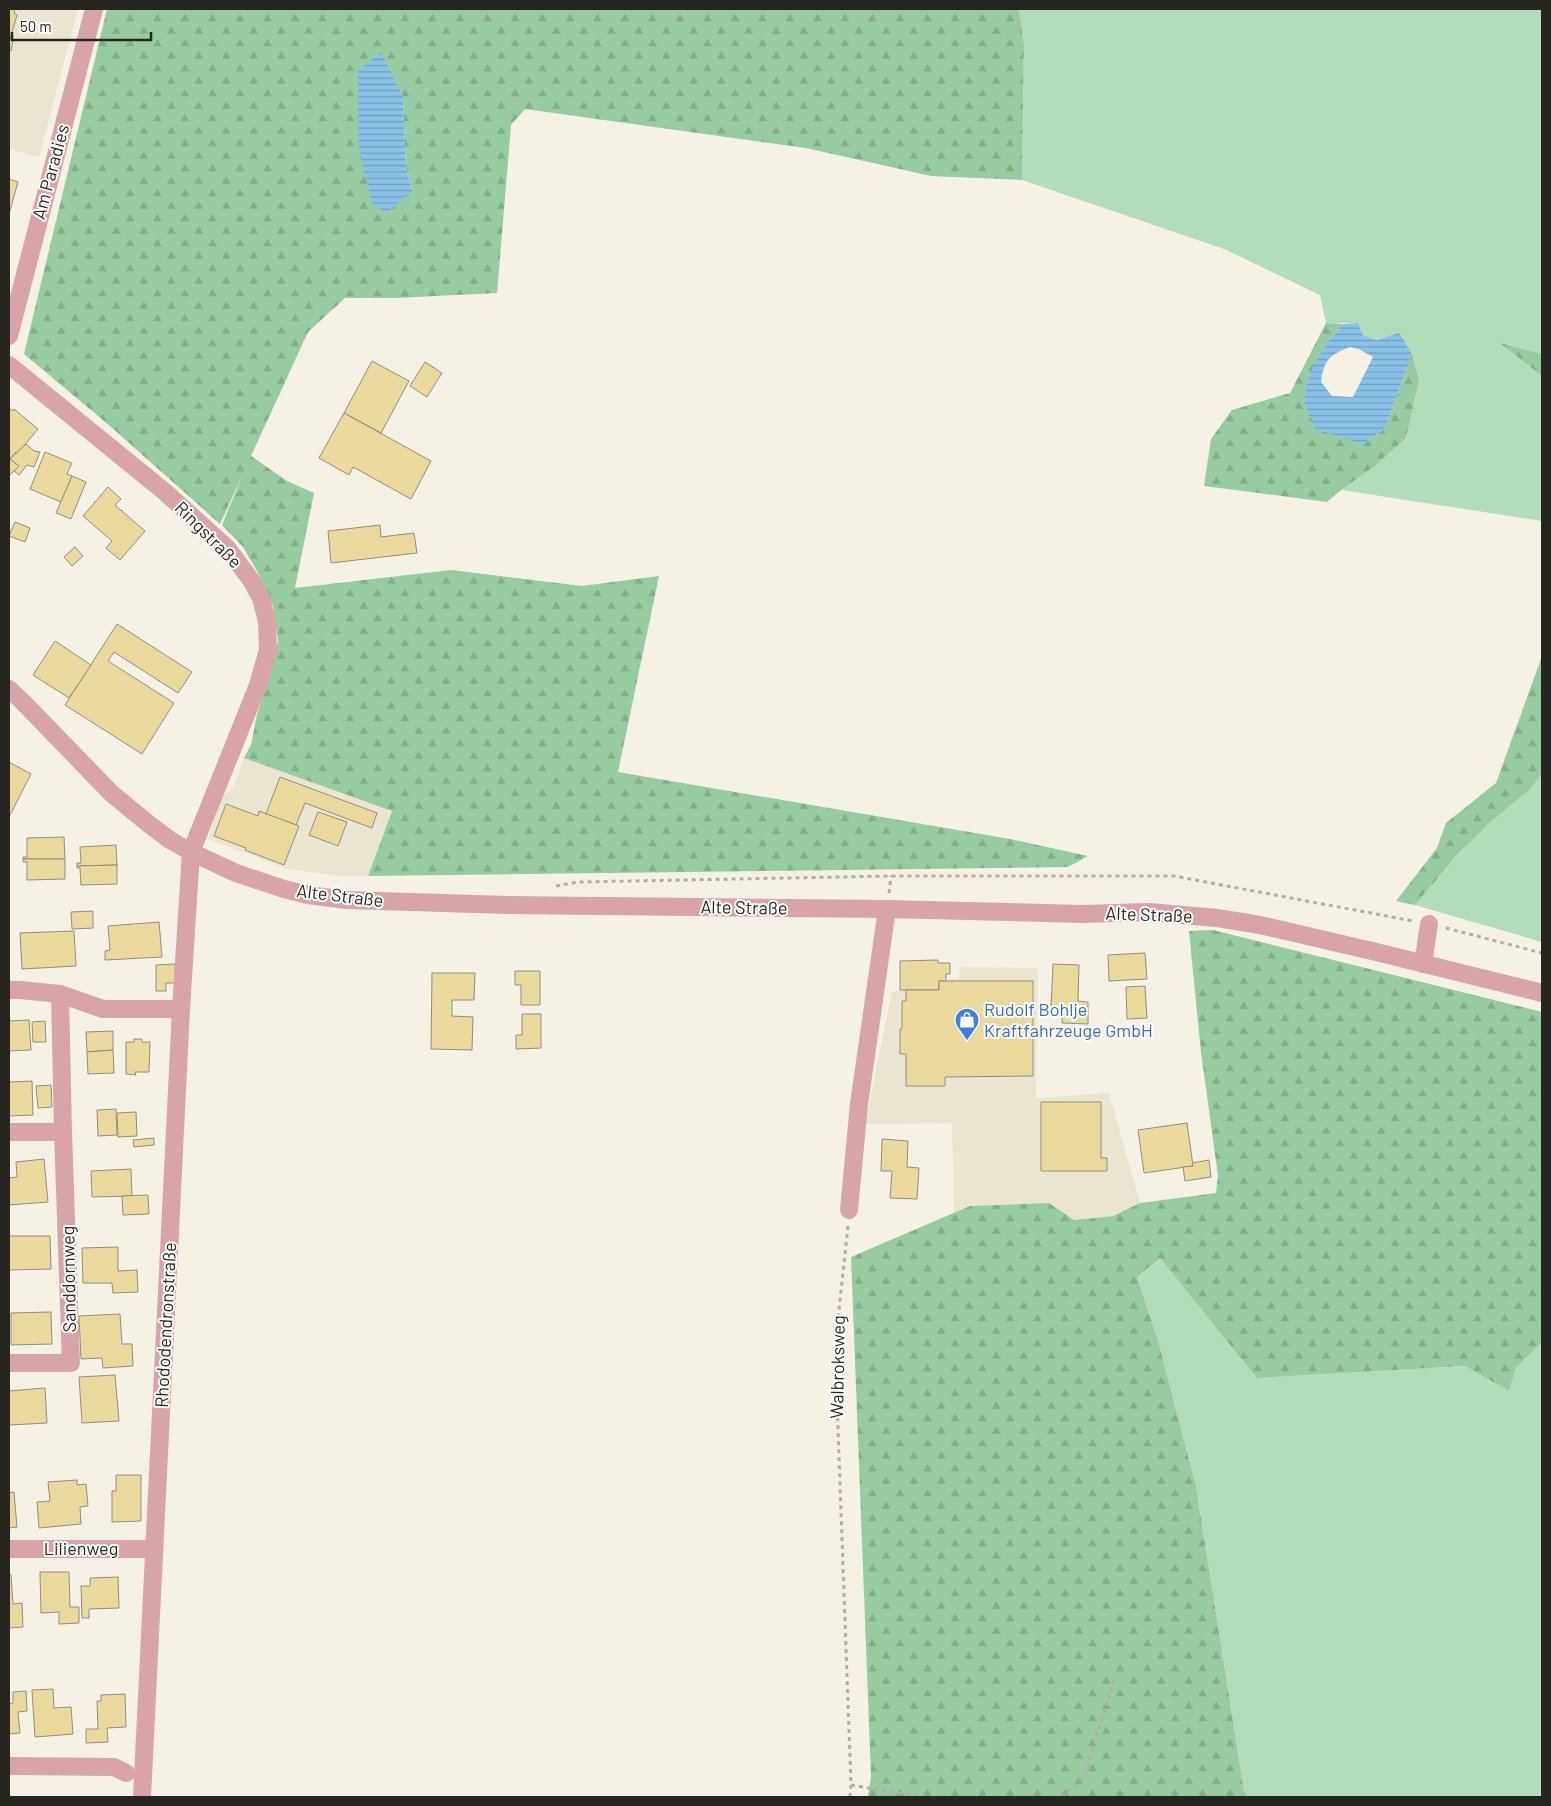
<svg xmlns="http://www.w3.org/2000/svg" width="1551" height="1806" font-family="Barlow,sans-serif">
	<defs>
		<pattern id="forest-firs" width="22" height="20" patternUnits="userSpaceOnUse" patternTransform="scale(1.25)"><rect width="22" height="20" fill="#97cba1"/><path d="M5 1l3.5 6h-7zM16 11l3.5 6h-7z" fill="#82ae8a"/></pattern>
		<pattern id="water-rules" width="6" height="5" patternUnits="userSpaceOnUse" patternTransform="scale(1.25)"><rect width="6" height="5" fill="#89c2e8"/><path d="M0 2.5h6" fill="none" stroke="#709dbc"/></pattern>
	</defs>
	<rect width="100%" height="100%" fill="#f5f1e4"/>
	<!-- built -->
	<g fill="#eae5d0">
		<path d="M9 9H78L39 157 9 149Z"/>
		<path d="M244 758 392 811 368 876H340L287 869 208 839 221 797 232 790Z"/>
		<path d="M960 967 1038 968 1036 1098 1109 1093 1140 1203 1113 1216 1074 1220 1049 1203 970 1206 954 1213 952 1123 865 1124 892 992 900 990H939L949 979H959Z"/>
	</g>
	<!-- green -->
	<g fill="#b2ddba">
		<path d="M1019 9H1542V354L1501 343 1542 376V521L1341 490 1375 466 1406 438 1419 381 1385 337 1375 340 1363 335 1358 323H1326L1320 295 1224 249 1022 180 1024 44Z"/>
		<path d="M1542 774V942L1415 905C1439 877 1461 849 1488 824 1508 806 1525 796 1542 774Z"/>
		<path d="M1160 1258 1258 1378 1465 1366 1509 1391 1516 1368 1542 1342V1797H1248L1244 1791 1196 1486 1157 1337 1137 1277Z"/>
	</g>
	<!-- forest -->
	<g fill="url(#forest-firs)" fill-rule="evenodd">
		<path d="M107 9H1019L1024 44 1022 180 931 176 806 148 525 109 511 125 497 293 395 298H345L308 332 251 456 287 481 314 493 295 588 451 570 582 586 659 576 618 772 1010 839 1088 856 1068 867 368 876 392 811 244 758 251 745 257 714 271 672 278 641 273 606 257 571 243 547 222 525 243 474 220 524 110 426 24 354ZM358 71 403 97 406 167 412 191Z"/>
		<path d="M1326 323 1344 324 1326 344 1309 376 1363 444 1385 428 1412 354 1419 381 1406 438 1375 466 1341 490 1327 502 1204 486 1211 439 1232 410 1290 393Z"/>
		<path d="M1500 343 1542 354V376Z"/>
		<path d="M1542 656V774L1529 790 1488 824 1458 854 1415 905 1396 901 1437 848 1446 823 1496 783Z"/>
		<path d="M1213 930 1542 1012V1342L1516 1368 1509 1391 1465 1366 1257 1378 1160 1258 1137 1277 1157 1337 1196 1486 1244 1791 1248 1797H868L871 1776 851 1257 970 1206 1049 1203 1074 1220 1113 1216 1140 1203 1216 1193 1218 1176 1201 1052 1189 931Z"/>
	</g>
	<!-- water -->
	<g fill="url(#water-rules)" fill-rule="evenodd">
		<path d="M381 52 403 97 406 167 412 191 386 213 372 204 358 143V71Z"/>
		<path d="M1358 323 1363 335 1376 340 1399 333 1412 354 1385 428 1363 444 1315 429 1304 401 1310 372 1326 344 1344 324ZM1350 347 1359 349 1373 357 1353 397 1332 396 1321 382C1324 360 1329 355 1350 347Z"/>
	</g>
	<!-- building -->
	<g fill="#ead99d" stroke="#928e82">
		<path d="M9 9H15L14 13 17 15 10 39 13 40 11 51 9 50Z"/>
		<path d="M9 179 18 182 9 214Z"/>
		<path d="M372 361 409 381 381 433 344 413Z"/>
		<path d="M425 362 442 373 427 397 410 386Z"/>
		<path d="M9 408 13 411 14 409 38 429 18 453 16 452 10 459 19 466 9 476Z"/>
		<path d="M344 413 431 461 411 499 353 467 349 475 319 458Z"/>
		<path d="M26 444 34 451 40 452 34 467 27 465 19 475 14 471 19 466 10 459Z"/>
		<path d="M45 452 72 463 67 474 72 476 61 502 30 489Z"/>
		<path d="M72 476 86 482 71 519 56 513Z"/>
		<path d="M108 487 121 499 115 505 145 531 120 560 106 548 112 541 83 516Z"/>
		<path d="M15 522 30 528 25 542 9 536Z"/>
		<path d="M380 525 381 537 414 533 417 553 331 563 328 531Z"/>
		<path d="M75 547 83 556 72 566 64 557Z"/>
		<path d="M117 624 192 672 178 693 114 652 108 661 174 703 142 754 65 705Z"/>
		<path d="M55 641 91 665 69 698 33 675Z"/>
		<path d="M9 762 31 774 9 817Z"/>
		<path d="M280 777 377 813 372 828 305 803 296 825 266 814Z"/>
		<path d="M226 804 258 816 259 811 299 826 284 865 245 850 246 848 214 836Z"/>
		<path d="M318 812 347 822 338 846 309 835Z"/>
		<path d="M64 837 65 859H23V857H27V838Z"/>
		<path d="M116 845 117 865 77 866V863H81L80 847Z"/>
		<path d="M23 859H65V879L27 880V862H23Z"/>
		<path d="M117 865V884L81 885 80 868H77V866Z"/>
		<path d="M93 911V928L72 929 71 912Z"/>
		<path d="M159 922 162 957 105 960V951L110 950 108 926Z"/>
		<path d="M74 931 76 966 22 969 20 933Z"/>
		<path d="M1145 953 1147 979 1109 981 1108 955Z"/>
		<path d="M938 960V963H950V974H946V981H939V990H900V961Z"/>
		<path d="M175 964V983H166V991H156V965Z"/>
		<path d="M1053 964 1079 965 1078 1001 1088 1002V1024L1062 1023 1063 1008H1051Z"/>
		<path d="M515 971H540V1005H521V985H515Z"/>
		<path d="M432 973H475L474 1000H452V1016L473 1017 472 1050 431 1049Z"/>
		<path d="M939 981H1033V1076L945 1077V1086H906V1054H900V1029H902V1001H906V990H939Z"/>
		<path d="M1145 986 1147 1018 1127 1019 1126 987Z"/>
		<path d="M522 1014H541V1048L516 1049V1035H522Z"/>
		<path d="M29 1020 31 1050 9 1051V1021Z"/>
		<path d="M45 1021 46 1042H33L32 1022Z"/>
		<path d="M113 1031V1050L87 1052 86 1032Z"/>
		<path d="M134 1039H142V1042H150L149 1072H135L136 1075 126 1074V1042H134Z"/>
		<path d="M113 1050 114 1073 88 1074 87 1052Z"/>
		<path d="M32 1081 33 1115 9 1116V1082Z"/>
		<path d="M51 1085 52 1107 38 1108 36 1086Z"/>
		<path d="M1041 1102H1101V1158H1107V1171H1041Z"/>
		<path d="M116 1109 117 1135 98 1136 97 1110Z"/>
		<path d="M136 1112 137 1136 118 1137 117 1113Z"/>
		<path d="M1187 1123 1193 1166 1144 1173 1138 1130Z"/>
		<path d="M154 1138V1145L134 1147 133 1140Z"/>
		<path d="M882 1139 908 1141 907 1167 919 1168 917 1199 890 1198 892 1171H881Z"/>
		<path d="M44 1159 48 1202 9 1205V1178L17 1177 16 1162Z"/>
		<path d="M1209 1160 1211 1177 1185 1181 1183 1167 1193 1166 1192 1163Z"/>
		<path d="M131 1169 132 1196 92 1197 91 1171Z"/>
		<path d="M148 1195 149 1214 123 1215 122 1196Z"/>
		<path d="M9 1236H50L51 1269 9 1270Z"/>
		<path d="M118 1247V1271L137 1270 138 1292 113 1293 112 1283H83L82 1248Z"/>
		<path d="M51 1312 52 1344 11 1345V1313Z"/>
		<path d="M120 1314 122 1344H132L133 1366 103 1368 102 1358 81 1359 79 1316Z"/>
		<path d="M115 1375 119 1421 82 1423 79 1377Z"/>
		<path d="M45 1388 47 1423 9 1425V1391Z"/>
		<path d="M116 1475H141V1521L112 1522V1491H116Z"/>
		<path d="M77 1480V1485L86 1484 88 1506 80 1507 81 1524 39 1528 37 1502 50 1501 48 1482Z"/>
		<path d="M14 1492 17 1527 9 1528V1493Z"/>
		<path d="M40 1572H69L70 1607H79V1623L59 1624V1612L41 1613Z"/>
		<path d="M9 1575H11L13 1604 22 1603 23 1627 9 1628Z"/>
		<path d="M118 1577 119 1608 89 1609V1618H82L81 1586H90V1578Z"/>
		<path d="M53 1689 54 1708 71 1707 73 1734 35 1737 32 1690Z"/>
		<path d="M26 1691 27 1711 18 1712 20 1733 9 1734V1704L13 1703V1692Z"/>
		<path d="M125 1694 126 1727 107 1728 108 1742 86 1743V1729H98L97 1701H101V1695Z"/>
	</g>
	<g fill="none" stroke-linecap="round" stroke-linejoin="round">
		<!-- path -->
		<g stroke="#b2afa5" stroke-width="3" stroke-dasharray="4 4" stroke-linecap="butt">
			<path d="M556 886 578 882 891 876H1174L1413 921"/>
			<path d="M889 893 891 876"/>
			<path d="M1446 928 1542 953"/>
			<path d="M848 1226 835 1347 851 1785 850 1797"/>
			<path d="M851 1785 922 1797"/>
			<path d="M1062 1797 1085 1775 1114 1679"/>
		</g>
		<!-- minor -->
		<g stroke="#d8a3a9" stroke-width="18">
			<path d="M9 336 94 9"/>
			<path d="M9 365 165 492 228 549 251 580 261 598 267 621 268 650 258 685 191 852 181 1009 142 1797"/>
			<path d="M9 689 23 702 111 793 150 825 170 840 191 852 236 873 284 889 308 895 347 900 507 905 887 909 1083 914 1149 912 1217 918 1260 925 1372 951 1542 993"/>
			<path d="M1423 964 1429 924"/>
			<path d="M9 990H20L60 994 103 1009H181"/>
			<path d="M60 994 63 1132"/>
			<path d="M9 1132H63L71 1363H9"/>
			<path d="M849 1210 859 1104 887 909"/>
			<path d="M9 1549H154"/>
			<path d="M9 1766 114 1767 126 1773"/>
		</g>
	</g>
	<!-- icons -->
	<defs>
		<symbol id="shop-pin" viewBox="-11 -11 22 30"><path d="M0 17L-7.5 6A9.5 9.5 0 1 1 7.5 6Z" fill="#3f7fe0" stroke="#fffefc"/><path d="M-5-2.5h2.3a2.7 3.5 0 0 1 5.4 0H5L5.5 6h-11ZM-1.5-2.5h3a1.5 2.3 0 0 0-3 0Z" fill="#fff"/></symbol>
	</defs>
	<g fill-rule="evenodd">
		<use href="#shop-pin" x="953" y="1006" width="28" height="38"/>
	</g>
	<g text-anchor="middle" stroke-width="4" stroke-linejoin="round" paint-order="stroke">
		<!-- street labels -->
		<g font-size="18" fill="#262520" stroke="#fffefc">
			<text transform="translate(51 172) rotate(-75)" y="6">Am Paradies</text>
			<text transform="translate(208 535) rotate(45)" y="6">Ringstraße</text>
			<text transform="translate(340 896) rotate(7)" y="6">Alte Straße</text>
			<text transform="translate(744 908) rotate(1)" y="6">Alte Straße</text>
			<text transform="translate(1149 915) rotate(2)" y="6">Alte Straße</text>
			<text transform="translate(69 1279) rotate(-91)" y="6">Sanddornweg</text>
			<text transform="translate(166 1325) rotate(-87)" y="6">Rhododendronstraße</text>
			<text transform="translate(838 1367) rotate(-89)" y="6">Walbroksweg</text>
			<text x="81" y="1555">Lilienweg</text>
		</g>
		<!-- shop labels -->
		<g font-size="18" fill="#366cbe" stroke="#fffefc" text-anchor="start">
			<text x="984" y="1016">Rudolf Bohlje<tspan x="984" dy="21">Kraftfahrzeuge GmbH</tspan></text>
		</g>
	</g>
	<!-- border -->
	<rect width="1551" height="1806" fill="none" stroke="#262520" stroke-width="20"/>
	<!-- scale -->
	<path d="M12 32v8h139v-8" fill="none" stroke="#262520" stroke-width="2.5"/>
	<text x="20" y="32" font-size="15" fill="#262520" stroke="#fffefc" stroke-width="4" paint-order="stroke">50 m</text>
</svg>
